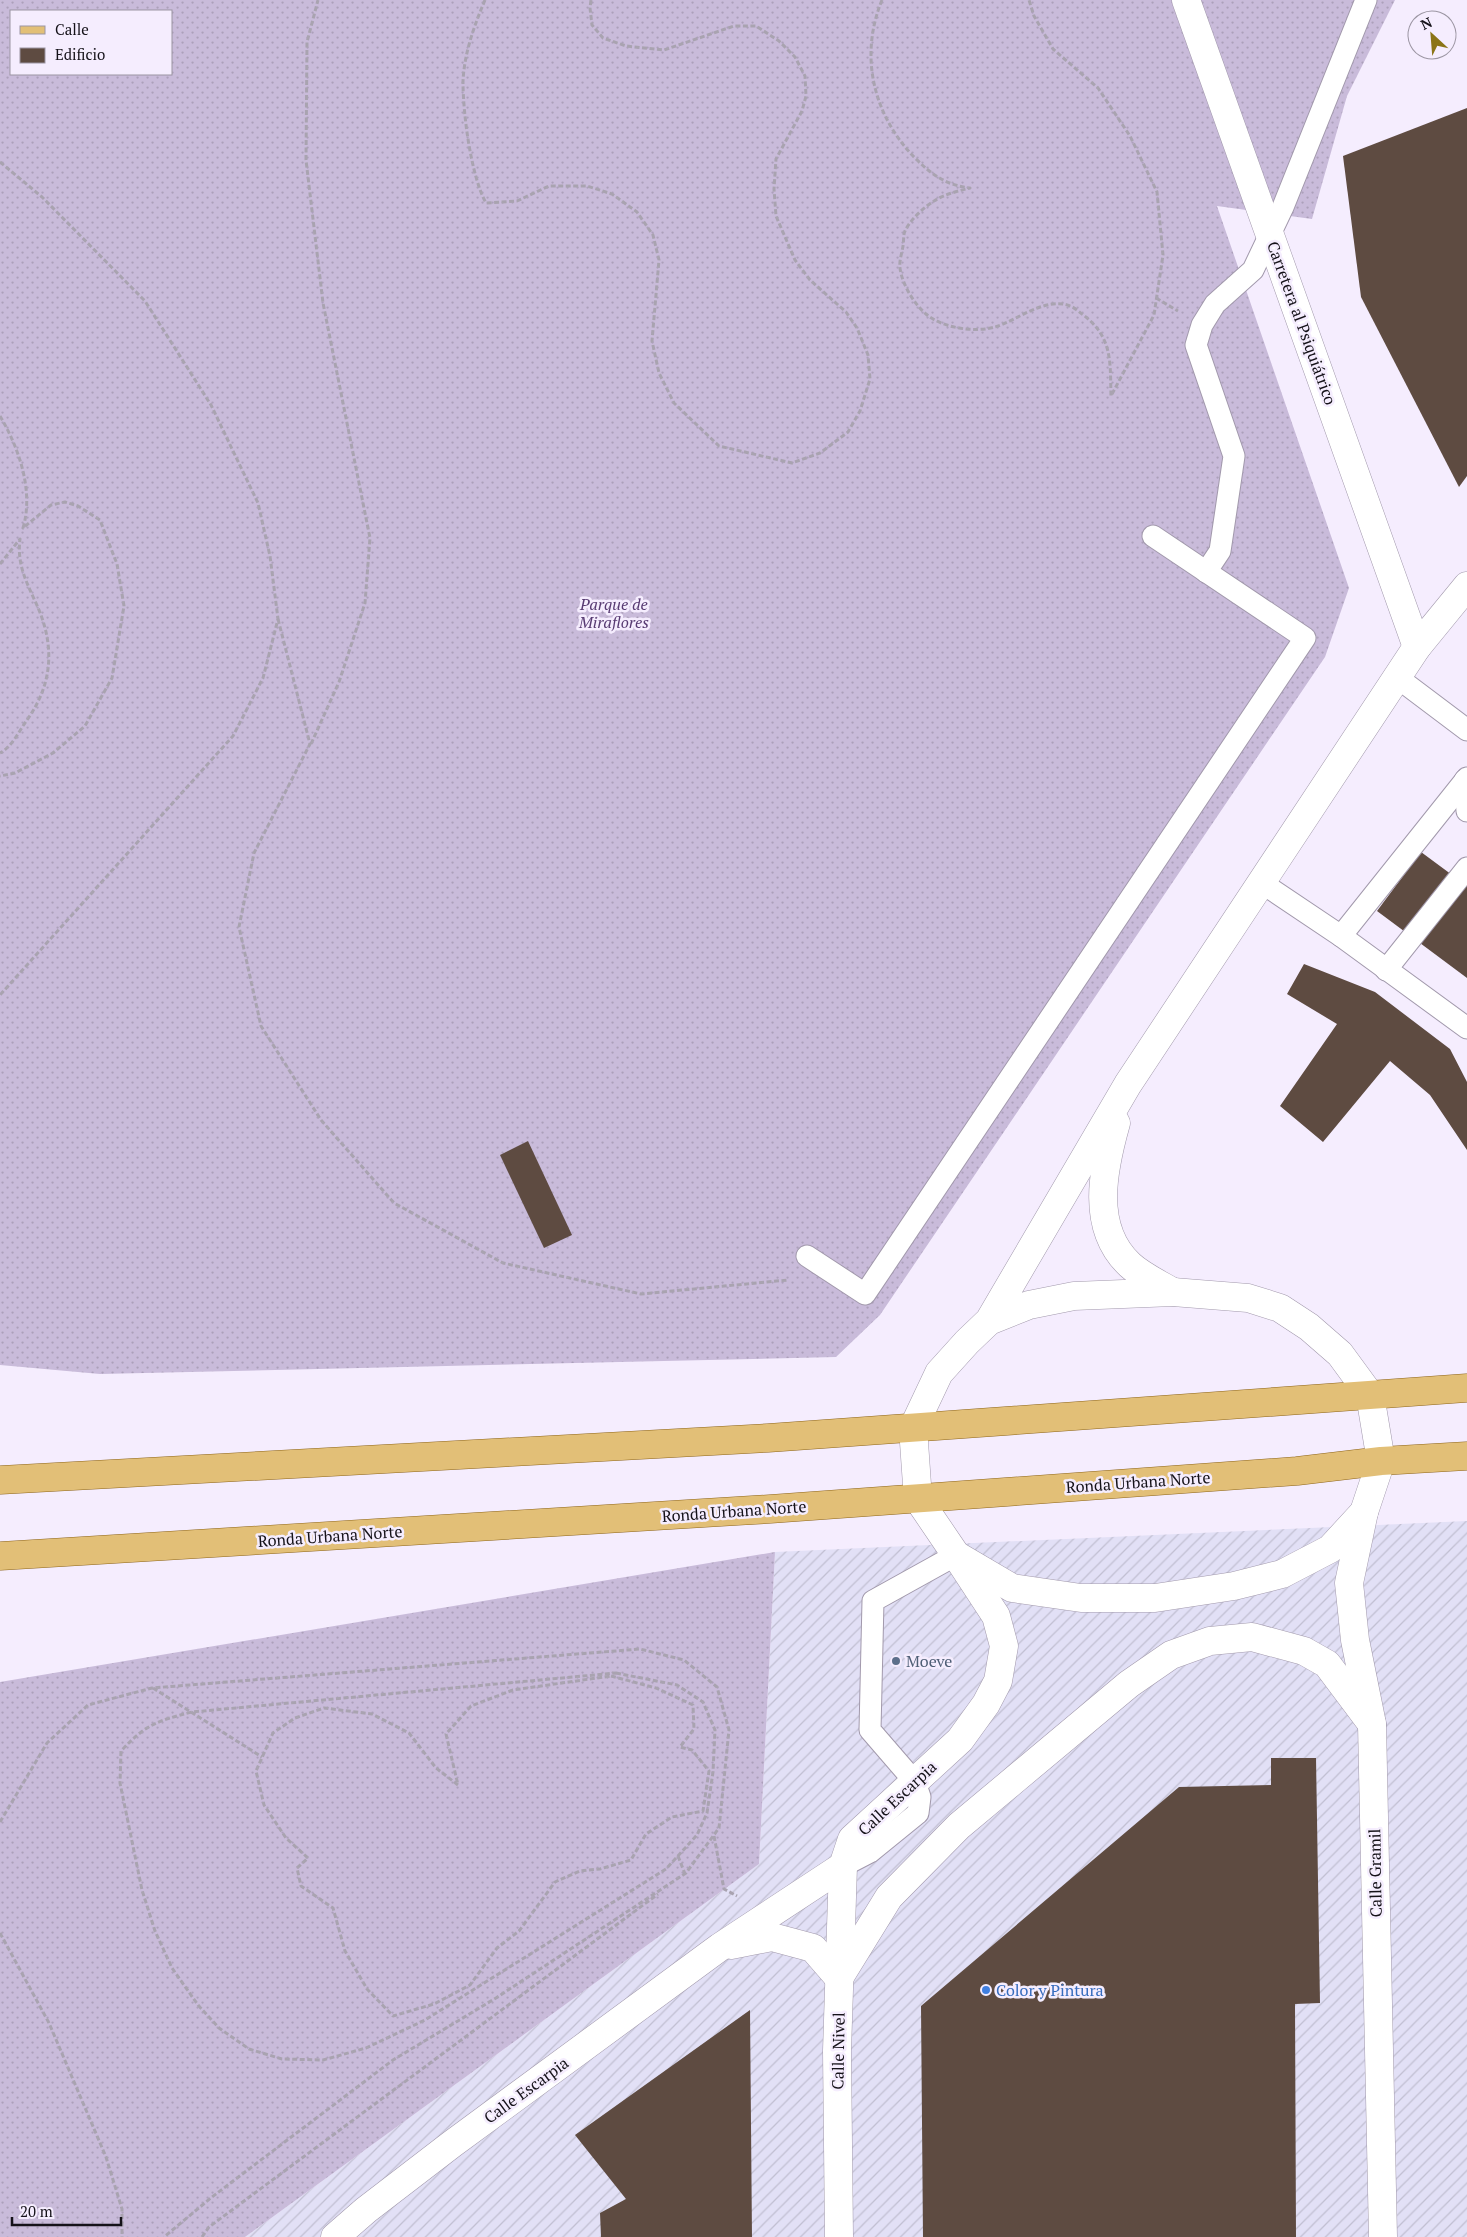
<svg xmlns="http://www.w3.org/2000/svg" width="1467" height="2237" font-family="'PT Serif',serif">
	<defs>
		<pattern id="industrial-furrows" width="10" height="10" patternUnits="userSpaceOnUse" patternTransform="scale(1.25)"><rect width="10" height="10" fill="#e2e0f6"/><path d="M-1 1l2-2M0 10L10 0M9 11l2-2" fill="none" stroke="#c1bfd2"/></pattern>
		<pattern id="grass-dots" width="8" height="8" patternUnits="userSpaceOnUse" patternTransform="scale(1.25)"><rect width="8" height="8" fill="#c9bbda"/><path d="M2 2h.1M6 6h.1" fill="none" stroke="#aca0ba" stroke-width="1.8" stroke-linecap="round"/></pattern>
	</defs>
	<rect width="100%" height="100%" fill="#f5edfe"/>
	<!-- industrial -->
	<path fill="url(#industrial-furrows)" d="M1467 1521V2237H245L759 1864 775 1552Z"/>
	<!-- grass -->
	<g fill="url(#grass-dots)" fill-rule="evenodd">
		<path d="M0 0H1395L1347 96 1312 219 1217 206 1349 588 1325 657 880 1315 836 1357 100 1374 0 1365ZM11 11H171V74H11Z"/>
		<path d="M775 1552 759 1864 245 2237H0V1682Z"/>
	</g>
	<!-- building -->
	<g fill="#5e4b41">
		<path d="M1467 108V476L1459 487 1361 297 1343 156Z"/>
		<path d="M1421 852 1467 886V978L1377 911Z"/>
		<path d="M1304 964 1375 992 1450 1049 1467 1082V1150L1430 1095 1390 1061 1323 1142 1280 1106 1337 1024 1287 994Z"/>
		<path d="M528 1141 572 1235 544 1248 500 1155Z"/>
		<path d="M1271 1758H1316L1320 2003 1295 2004 1296 2237H923L921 2006 1179 1787 1271 1785Z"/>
		<path d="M750 2010 752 2237H601L600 2213 626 2199 575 2135Z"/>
	</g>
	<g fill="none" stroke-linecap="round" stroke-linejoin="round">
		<defs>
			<g id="lane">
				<path d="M1206 572 1220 551 1234 456 1196 345 1202 325 1215 304 1253 270 1283 207 1366 0"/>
				<path d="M1398 678 1467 730"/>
				<path d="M1465 780 1467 811"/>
				<path d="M1262 883 1341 936 1467 1028"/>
				<path d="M1341 936 1467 778"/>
				<path d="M1386 970 1467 868"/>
				<path d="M807 1256 865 1294 1305 638 1153 536"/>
				<path d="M843 1866 870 1852 918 1813 920 1797 915 1782 870 1730 873 1601 956 1555"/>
			</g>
			<g id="street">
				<path d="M1364 1512 1349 1583 1355 1640 1372 1724 1383 2237"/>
				<path d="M731 1945 772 1937 813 1948 839 1978 889 1897 959 1826 1129 1684 1171 1655 1210 1641 1252 1637 1304 1651 1327 1664 1372 1724"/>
				<path d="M335 2237 366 2210 452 2144 720 1947 843 1866 852 1839 960 1740 986 1704 998 1681 1004 1646 996 1616 956 1555"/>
				<path d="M839 2237 837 2051 843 1866"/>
			</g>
			<g id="secondary">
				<path d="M1186 0 1417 647"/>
				<path d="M1116 1123C1103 1169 1090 1228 1130 1265 1142 1276 1159 1284 1173 1292"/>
				<path d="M989 1321 1029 1305 1074 1296 1173 1292 1248 1298 1280 1308 1309 1327 1340 1354 1370 1395 1381 1461 1364 1512 1330 1549 1282 1574 1234 1586 1155 1598H1081L1012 1588 956 1555 918 1499 913 1428 939 1373 967 1342 989 1321 1128 1084 1417 647 1467 586"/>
			</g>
			<g id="primary">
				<path d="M0 1480 768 1438 1467 1388"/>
				<path d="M0 1556 770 1509 1297 1471 1381 1461 1467 1456"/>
			</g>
		</defs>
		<!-- lane casing -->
		<use href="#lane" stroke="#a299ac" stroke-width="23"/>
		<!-- street casing -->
		<use href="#street" stroke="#a299ac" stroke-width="29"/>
		<!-- secondary casing -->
		<use href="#secondary" stroke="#a299ac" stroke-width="29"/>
		<!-- primary casing -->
		<use href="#primary" stroke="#8e661c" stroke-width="29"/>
		<!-- path -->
		<g stroke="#a9a3b0" stroke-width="3" stroke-dasharray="5 2.5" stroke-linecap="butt">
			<path d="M485 0C474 26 464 54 463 82 463 114 471 176 486 203L517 201 549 186H587L612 194 637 212 653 235 659 260 652 341 659 373 674 403 719 446 792 463 820 453 848 432 860 411 870 379 868 355 857 328 846 312 810 280 795 260 776 216 774 189 776 159 802 111 806 96 805 76 795 57 779 41 756 26H734L664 50 626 46 603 38 592 25 590 8 591 0"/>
			<path d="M882 0C859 56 873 115 915 158 932 175 946 185 970 188 958 191 945 194 934 201 924 207 910 220 905 231 903 235 904 241 903 246 902 253 899 261 900 268 902 284 914 304 926 314 942 328 975 333 995 327 1016 321 1046 296 1070 306 1074 307 1079 312 1082 314 1113 337 1110 361 1111 396L1154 315 1163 255 1157 192 1130 136 1098 88 1053 49 1034 16 1029 0"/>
			<path d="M0 162 42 197 145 301 211 405 258 503 270 556 278 619 263 678 233 736 0 995"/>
			<path d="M1156 298 1178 311"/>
			<path d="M0 416C19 448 34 491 23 528L51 505 65 502 78 506 100 520 117 564 124 606 112 678 85 726 53 753 15 773 0 776"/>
			<path d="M0 564 20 539C17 563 25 579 35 601 55 643 54 682 27 720 19 731 12 747 0 753"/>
			<path d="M278 619 310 744 254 853 239 927 261 1026 321 1120 394 1203 503 1263 641 1294 788 1280"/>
			<path d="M311 744 339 682 365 603 370 538 323 303 306 160 307 42 318 0"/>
			<path d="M616 1673 677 1685 703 1702 715 1730 713 1772 707 1813 697 1835 666 1869 425 2020 366 2048 323 2060 282 2059 249 2049 219 2028 198 2005 172 1968 155 1931 142 1890 120 1783 121 1751C146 1724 157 1721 192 1712Z"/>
			<path d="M611 1676 656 1688 693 1705 694 1729 680 1747 692 1750 709 1771 703 1811 672 1817 646 1834 631 1860 600 1869 580 1871 555 1882 519 1931 497 1948 470 1985 434 2004 393 2016 367 1989 345 1951 333 1908 301 1886 297 1868 308 1858 286 1838 264 1805 256 1771 273 1733 295 1718 324 1708 372 1714 409 1733 436 1768 458 1785 446 1734 471 1706 513 1690Z"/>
			<path d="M153 1688 262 1757"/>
			<path d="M0 1822 47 1743 88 1705 152 1688 640 1649 684 1660 717 1687 729 1730 719 1828 686 1873 496 1998 393 2060 212 2197 164 2237"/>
			<path d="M714 1836 724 1889 737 1896"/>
			<path d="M678 1856 685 1874"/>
			<path d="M0 1933 49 2023 106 2157 122 2209V2237"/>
			<path d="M202 2237 209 2227 658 1894"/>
		</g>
		<!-- lane -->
		<use href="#lane" stroke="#fff" stroke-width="21"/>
		<!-- street -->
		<use href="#street" stroke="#fff" stroke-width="28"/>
		<!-- secondary -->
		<use href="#secondary" stroke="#fff" stroke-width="28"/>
		<!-- primary -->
		<use href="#primary" stroke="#e2bf77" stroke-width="28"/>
	</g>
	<!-- markers -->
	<circle fill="#5c6f8a" stroke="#f5edfe" stroke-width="2" cx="896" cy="1661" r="5"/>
	<circle fill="#3f7fe0" stroke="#f5edfe" stroke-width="2" cx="986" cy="1990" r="5"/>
	<g text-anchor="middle" stroke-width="5" stroke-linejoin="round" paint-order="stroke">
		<!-- street labels -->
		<g font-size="16" fill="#151219" stroke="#f5edfe">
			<text transform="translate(1302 323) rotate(70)" y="6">Carretera al Psiquiátrico</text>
			<text transform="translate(1138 1482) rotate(-4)" y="6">Ronda Urbana Norte</text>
			<text transform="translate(734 1511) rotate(-4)" y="6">Ronda Urbana Norte</text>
			<text transform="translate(330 1536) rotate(-4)" y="6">Ronda Urbana Norte</text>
			<text transform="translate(897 1798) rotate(-43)" y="6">Calle Escarpia</text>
			<text transform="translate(1375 1873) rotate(-91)" y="6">Calle Gramil</text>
			<text transform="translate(838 2051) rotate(-89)" y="6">Calle Nivel</text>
			<text transform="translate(526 2090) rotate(-36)" y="6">Calle Escarpia</text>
		</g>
		<!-- park labels -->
		<g font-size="16" font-style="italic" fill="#573a72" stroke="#f5edfe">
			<text x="614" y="610">Parque de<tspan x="614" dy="18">Miraflores</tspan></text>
		</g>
		<!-- service labels -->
		<g font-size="16" fill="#4e5e75" stroke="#f5edfe" text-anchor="start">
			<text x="906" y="1667">Moeve</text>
		</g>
		<!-- shop labels -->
		<g font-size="16" fill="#366cbe" stroke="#f5edfe" text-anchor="start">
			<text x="996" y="1996">Color y Pintura</text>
		</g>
	</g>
	<!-- legend -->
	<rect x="10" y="10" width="162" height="65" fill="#f5edfe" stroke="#9b95a2"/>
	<rect x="20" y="26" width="25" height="8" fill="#e2bf77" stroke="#9b95a2"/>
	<text x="55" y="35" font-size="15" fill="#151219">Calle</text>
	<rect x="20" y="48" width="25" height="15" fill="#5e4b41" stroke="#9b95a2"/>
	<text x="55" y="60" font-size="15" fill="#151219">Edificio</text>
	<!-- north arrow -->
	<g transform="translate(1432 35) rotate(334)"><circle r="24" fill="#f5edfe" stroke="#9b95a2"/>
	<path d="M0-4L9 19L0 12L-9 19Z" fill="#8b7417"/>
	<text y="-8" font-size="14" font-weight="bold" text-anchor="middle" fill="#151219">N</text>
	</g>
	<!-- scale -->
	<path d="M12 2217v8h109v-8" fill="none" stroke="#151219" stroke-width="2.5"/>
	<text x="20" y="2217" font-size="15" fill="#151219" stroke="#f5edfe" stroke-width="4" paint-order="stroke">20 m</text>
</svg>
